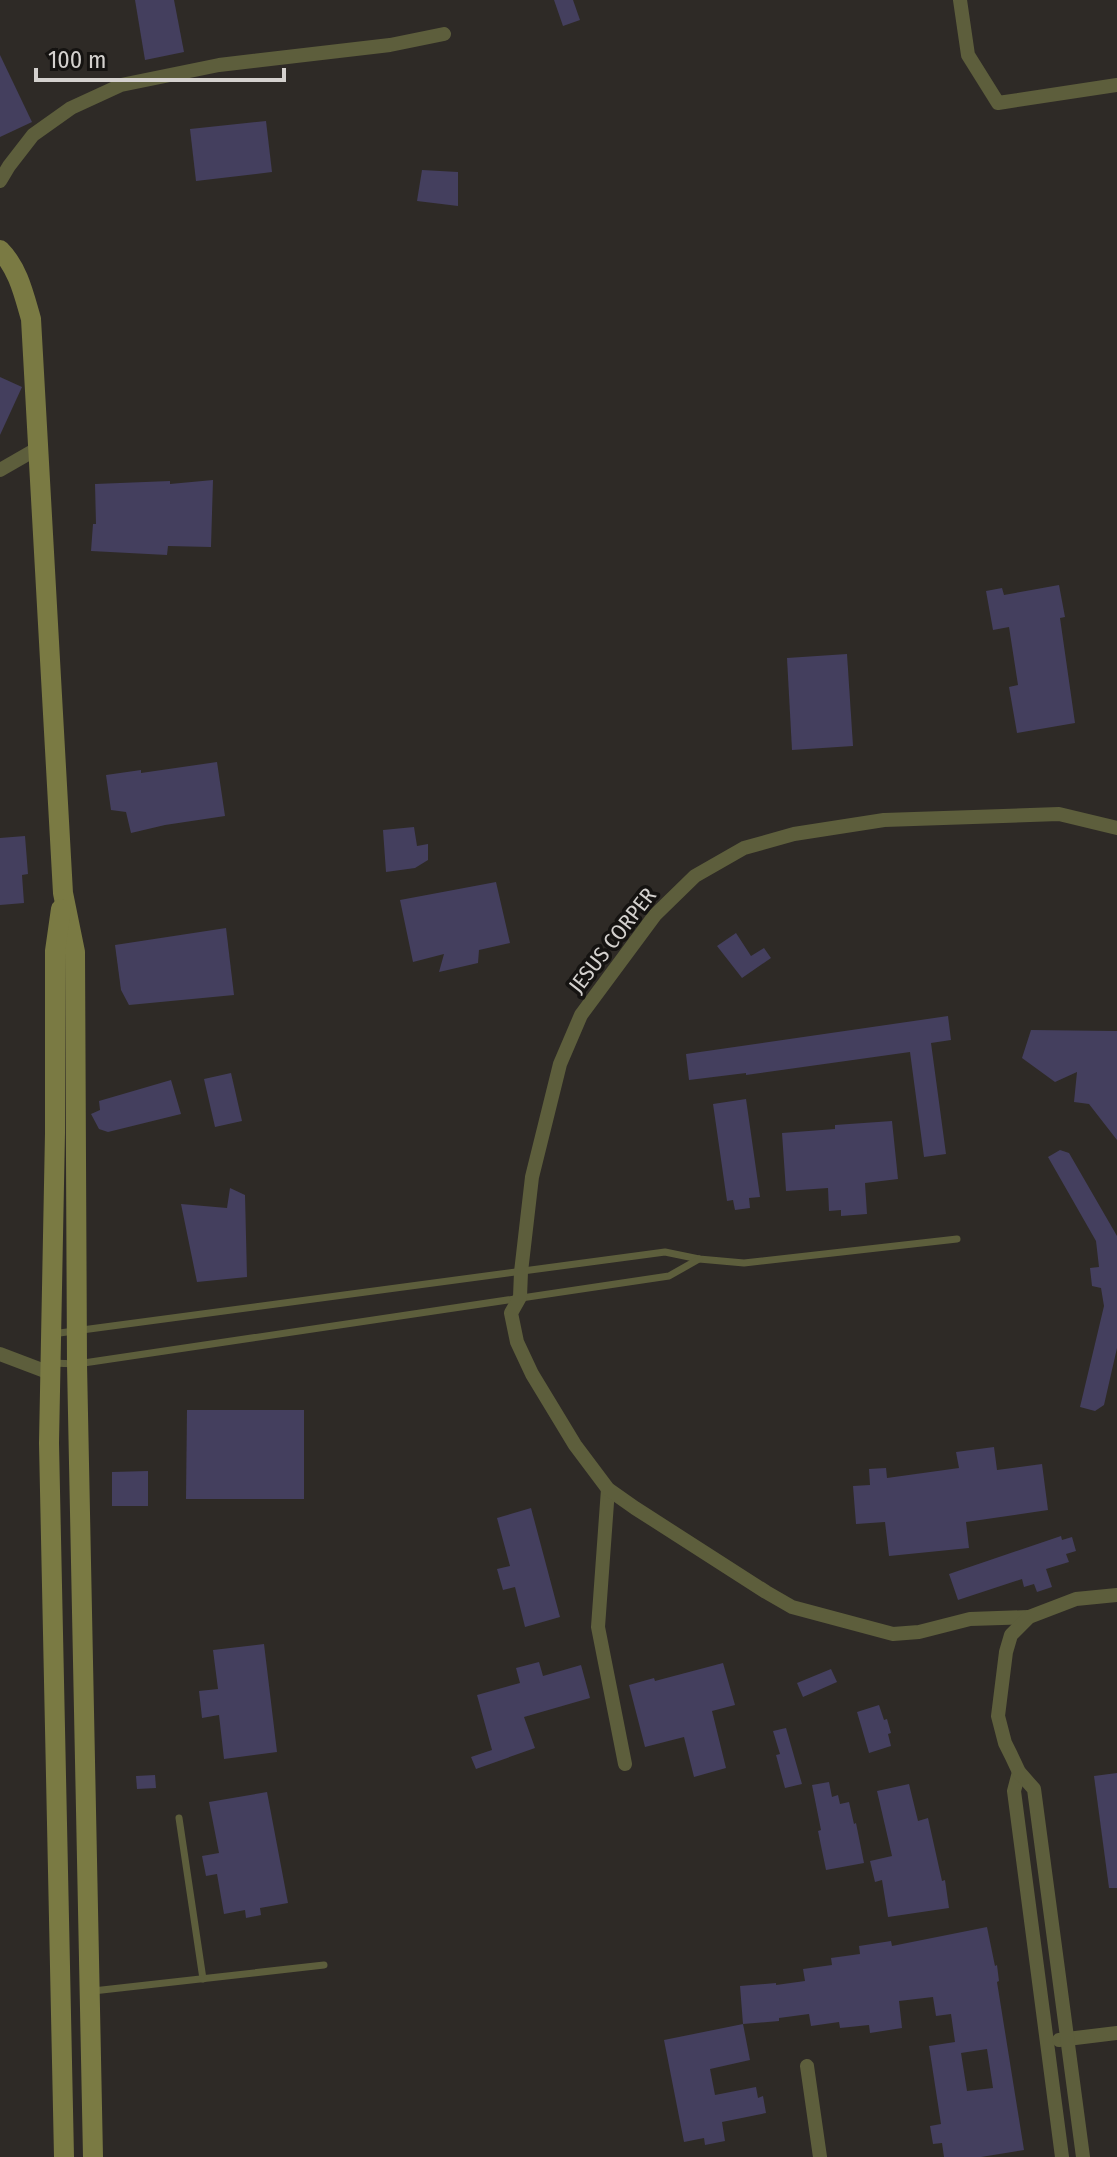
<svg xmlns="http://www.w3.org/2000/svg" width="1117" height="2157" font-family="'Fira Sans Condensed',sans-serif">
	<rect width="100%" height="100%" fill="#2e2a26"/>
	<!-- building -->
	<g fill="#443f5e" fill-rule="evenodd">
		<path d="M135 0H174L184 52 145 60Z"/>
		<path d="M554 0H573L580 20 563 26Z"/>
		<path d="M0 55 32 122 0 137Z"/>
		<path d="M266 121 272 172 196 181 190 129Z"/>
		<path d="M422 170 458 172V206L417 201Z"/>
		<path d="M0 377 22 387 0 435Z"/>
		<path d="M213 480 211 547 168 546 167 555 91 551 93 524H96L95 484 170 481V484Z"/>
		<path d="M1059 585 1065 617 1060 618 1075 723 1017 733 1009 687 1018 685 1009 627 993 630 986 591 1002 588 1004 595Z"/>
		<path d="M847 654 853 746 792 750 787 658Z"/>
		<path d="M217 762 225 816 165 825 131 833 126 812 111 810 106 775 141 770V773Z"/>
		<path d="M414 827 417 846 428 844V860L415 868 386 872 383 830Z"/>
		<path d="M25 836 28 874 22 875 24 903 0 905V838Z"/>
		<path d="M496 882 510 943 479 950 478 963 439 972 444 954 413 962 400 900Z"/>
		<path d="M226 928 234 995 129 1005 121 990 115 945Z"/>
		<path d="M736 933 751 956 764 948 771 958 742 978 717 946Z"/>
		<path d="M948 1016 951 1040 931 1043 946 1154 924 1157 910 1052 746 1075V1073L689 1080 686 1054Z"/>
		<path d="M1031 1030 1117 1031V1140L1089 1104 1074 1102 1077 1072 1055 1082 1022 1058Z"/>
		<path d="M231 1073 242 1121 215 1127 204 1079Z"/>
		<path d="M171 1080 181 1114 108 1132 99 1129 91 1114 100 1110 99 1101Z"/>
		<path d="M746 1099 760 1197 749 1198 750 1208 735 1210 733 1200 727 1201 713 1104Z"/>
		<path d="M892 1121 898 1179 865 1183 867 1214 841 1216V1210L829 1211 828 1188 786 1191 782 1133 835 1129V1125Z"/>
		<path d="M1060 1150 1069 1153 1117 1236V1348L1104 1405 1095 1411 1080 1407 1104 1306 1101 1288 1092 1286 1090 1268 1099 1267 1096 1241 1048 1157Z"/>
		<path d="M230 1188 245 1195 247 1277 197 1282 181 1204 227 1208Z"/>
		<path d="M187 1410H304V1499H186Z"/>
		<path d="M994 1447 997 1470 1042 1464 1048 1510 966 1522 969 1548 889 1556 885 1522 856 1524 853 1486 870 1485 869 1469 886 1468 887 1478 959 1468 956 1452Z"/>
		<path d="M148 1471V1506H112V1472Z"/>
		<path d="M531 1508 560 1617 525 1627 515 1587 503 1590 497 1569 510 1566 497 1518Z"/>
		<path d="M1061 1536 1062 1540 1072 1537 1076 1551 1066 1554 1069 1562 1046 1569 1052 1587 1037 1592 1034 1584 1024 1587 1022 1579 958 1600 949 1574Z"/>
		<path d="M264 1644 277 1752 224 1759 219 1715 202 1718 199 1691 218 1689 213 1650Z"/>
		<path d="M539 1662 543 1676 581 1665 590 1698 524 1717 535 1748 476 1769 471 1757 492 1750 477 1695 520 1683 516 1668Z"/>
		<path d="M723 1663 735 1705 712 1711 726 1768 694 1777 684 1737 645 1747 629 1685 654 1678 655 1681Z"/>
		<path d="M831 1669 837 1682 803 1697 797 1683Z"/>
		<path d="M879 1705 884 1720 887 1719 891 1733 888 1734 891 1746 869 1753 857 1712Z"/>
		<path d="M786 1728 802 1784 785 1788 776 1755 780 1754 773 1731Z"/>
		<path d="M1117 1773V1888H1109L1094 1776Z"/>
		<path d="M155 1775 156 1788 137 1789 136 1776Z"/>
		<path d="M829 1782 832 1797 838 1795 840 1804 849 1802 854 1824 856 1823 864 1863 826 1870 818 1831 821 1830 812 1785Z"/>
		<path d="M909 1784 918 1821 928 1818 942 1881 945 1880 949 1908 888 1917 882 1880 875 1882 870 1861 892 1856 877 1791Z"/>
		<path d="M267 1792 288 1903 260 1908 261 1915 246 1918 245 1910 224 1914 217 1874 206 1876 202 1856 219 1853 209 1802Z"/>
		<path d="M987 1927 995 1966 997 1965 999 1981 997 1982 1024 2150 981 2157H944L942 2143 933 2144 930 2126 941 2124 929 2046 955 2042 951 2014 936 2016 933 1997 899 2001 902 2028 870 2033 869 2025 840 2028 839 2022 811 2026 809 2014 779 2018V2021L743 2024 740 1986 776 1983V1985L805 1981 803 1969 832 1965 831 1958 860 1954 859 1946 891 1941 892 1946ZM987 2049 993 2088 967 2091 961 2053Z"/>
		<path d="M743 2024 750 2060 710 2069 715 2095 756 2087 758 2098 763 2096 766 2113 722 2122 725 2141 705 2145 704 2138 684 2142 664 2040Z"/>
	</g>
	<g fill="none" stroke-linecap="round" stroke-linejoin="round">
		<!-- lane -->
		<g stroke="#5d5e3c" stroke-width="7">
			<path d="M52 1334 665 1252 699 1259 744 1263 957 1239"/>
			<path d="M52 1363 77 1364 669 1276 699 1259"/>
			<path d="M179 1818 203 1979"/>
			<path d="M93 1991 324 1965"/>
		</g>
		<!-- street -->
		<g stroke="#5d5e3c" stroke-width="14">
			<path d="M960 0 968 55 998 103 1117 85"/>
			<path d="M0 181 9 166 33 135 71 108 121 85 219 65 390 45 444 34"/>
			<path d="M0 470 40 447"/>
			<path d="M0 1354 50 1373"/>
			<path d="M608 1489 598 1627 625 1764"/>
			<path d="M1029 1617 970 1619 919 1632 893 1634 792 1607 766 1592 635 1508 608 1489 575 1445 532 1374 517 1342 511 1313 520 1297 521 1272 532 1177 560 1064 581 1015 655 915 695 876 744 848 794 834 884 820 1059 814 1117 828"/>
			<path d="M1019 1772 1014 1791 1062 2157"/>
			<path d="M1059 2040 1117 2033"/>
			<path d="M807 2066 820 2157"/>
			<path d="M1083 2157 1034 1789 1019 1772 1011 1755 1005 1743 998 1716 1006 1652 1011 1635 1029 1617 1076 1599 1117 1595"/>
		</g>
		<!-- secondary -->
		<g stroke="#7a7a43" stroke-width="20">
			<path d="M0 250C18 268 24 295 31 319L63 893 75 952 77 1364 93 2157"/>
			<path d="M61 909 55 951V1133L49 1443 64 2157"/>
		</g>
	</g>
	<g text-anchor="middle" stroke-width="7" stroke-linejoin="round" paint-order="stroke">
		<!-- street labels -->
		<g font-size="22" fill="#d4d1ce" stroke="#151311">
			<text transform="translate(612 940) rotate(-52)" y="8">JESUS CORPER</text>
		</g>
	</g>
	<!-- scale -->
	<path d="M36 68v12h248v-12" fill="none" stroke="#d4d1ce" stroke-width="4"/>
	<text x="48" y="68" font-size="24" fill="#d4d1ce" stroke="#151311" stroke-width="6" paint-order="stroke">100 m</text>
</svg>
